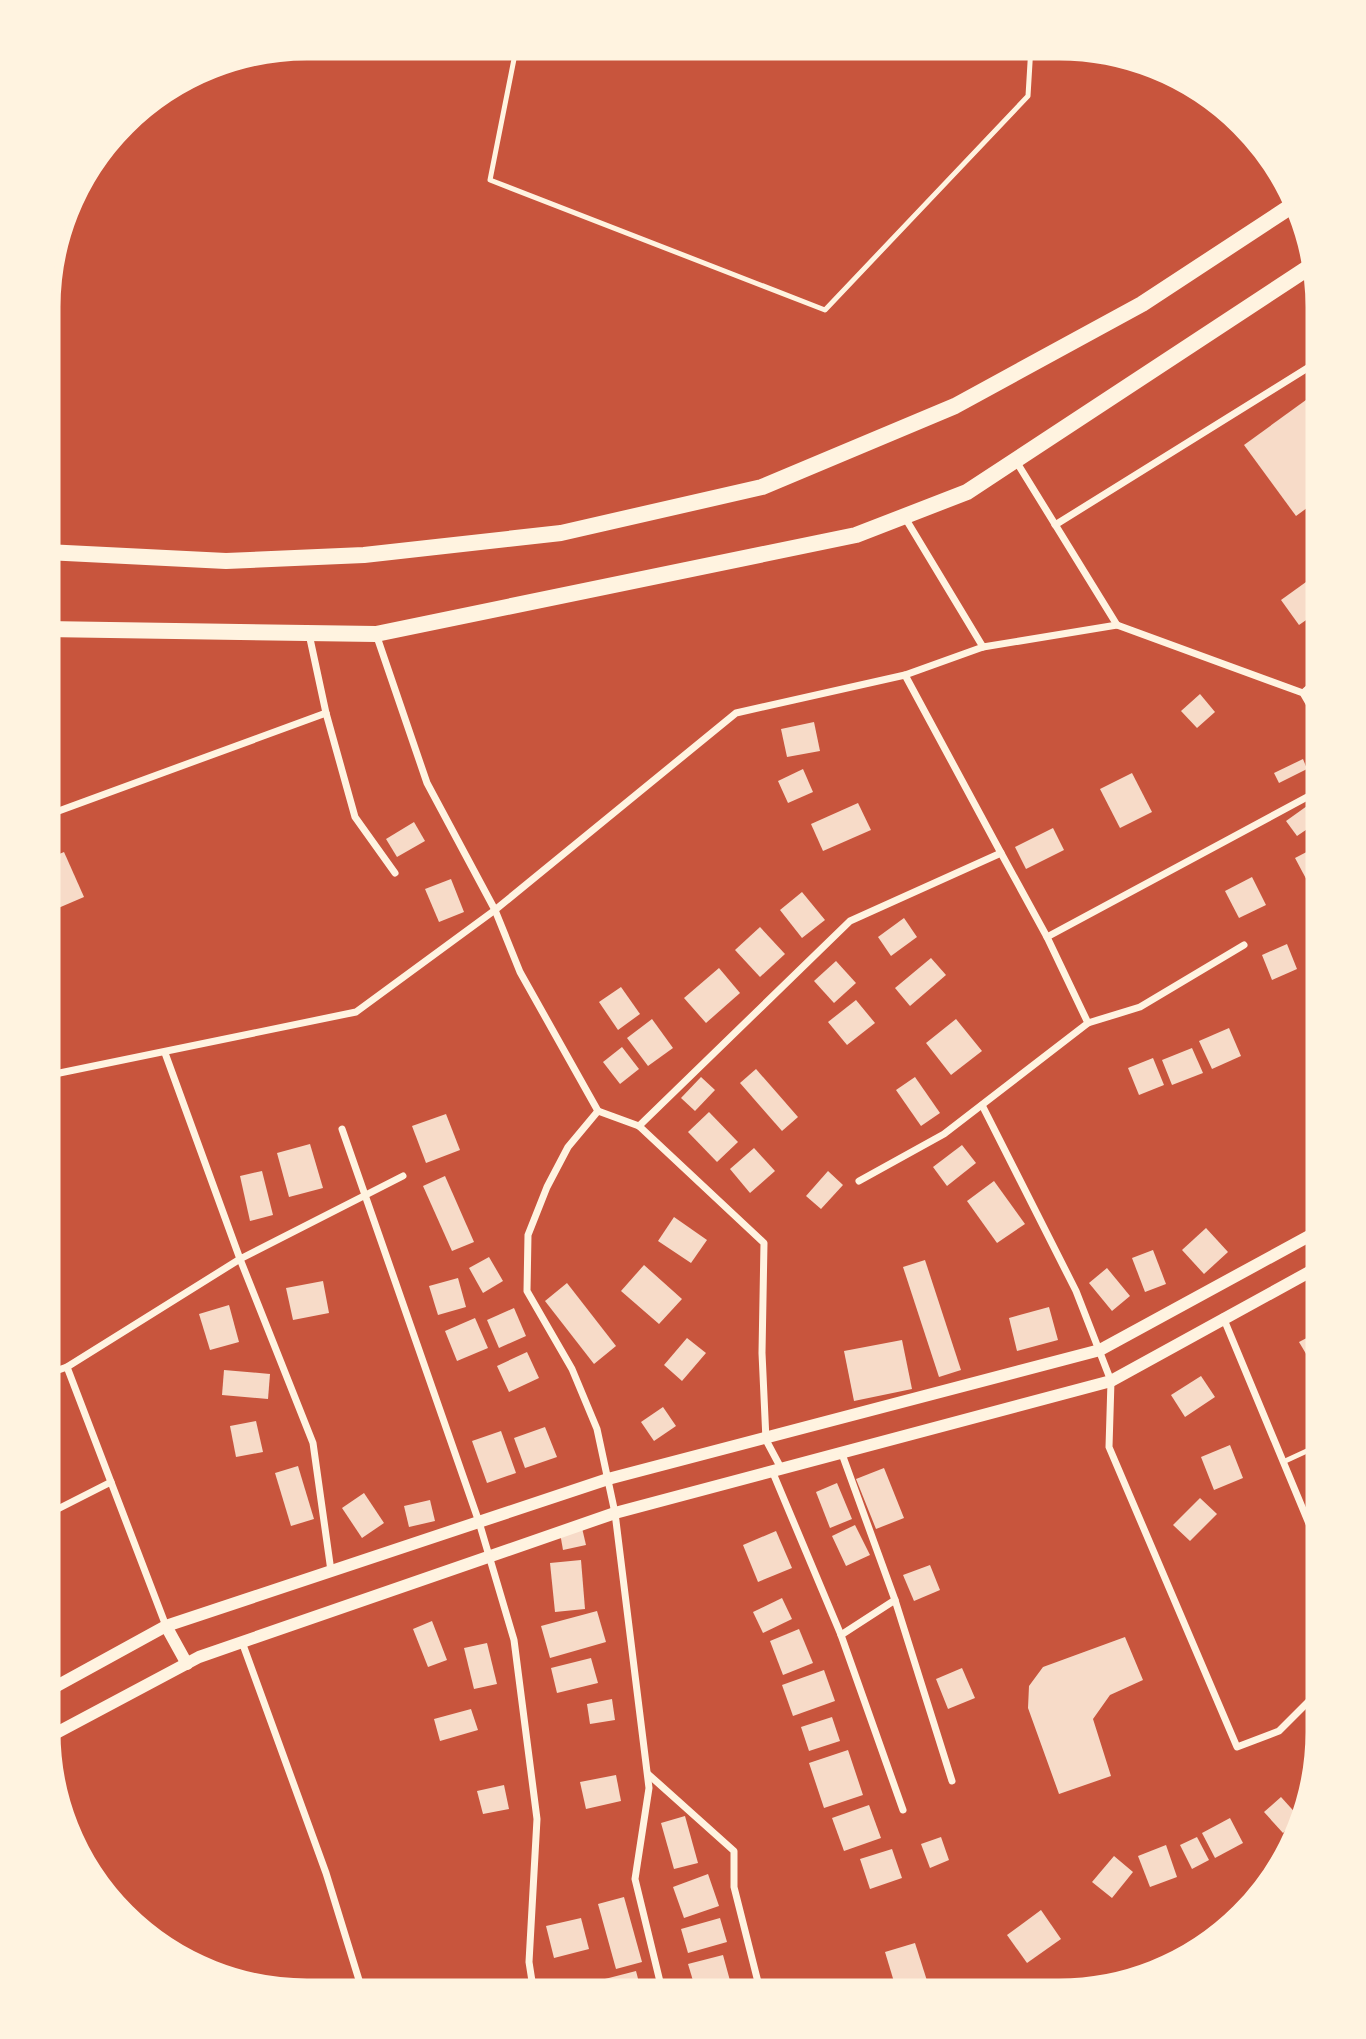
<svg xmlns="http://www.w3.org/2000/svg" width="1366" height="2039" font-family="Rubik,sans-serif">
	<rect width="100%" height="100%" fill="#c8553d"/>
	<!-- building -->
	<g fill="#f7dbc8">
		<path d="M1317 392 1322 399V497L1296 516 1244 445Z"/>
		<path d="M1306 582 1322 609 1299 625 1281 600Z"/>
		<path d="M1200 694 1215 712 1197 728 1181 711Z"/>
		<path d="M814 722 820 751 787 757 781 729Z"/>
		<path d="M1303 759 1307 769 1279 783 1274 773Z"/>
		<path d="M803 769 813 792 788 803 778 781Z"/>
		<path d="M1132 773 1152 812 1120 828 1100 789Z"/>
		<path d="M1314 801 1322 812V819L1297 836 1286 821Z"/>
		<path d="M858 803 871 830 823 851 811 824Z"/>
		<path d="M414 822 425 841 397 857 386 839Z"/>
		<path d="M1053 828 1064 850 1026 869 1015 847Z"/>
		<path d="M1322 844V883L1311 888 1295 858Z"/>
		<path d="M64 852 84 897 56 909 45 884V860Z"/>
		<path d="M1252 877 1266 905 1239 918 1225 891Z"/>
		<path d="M451 879 464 912 439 922 425 889Z"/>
		<path d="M802 892 825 920 802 938 780 910Z"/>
		<path d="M904 918 917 937 891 956 878 937Z"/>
		<path d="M760 927 785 954 760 977 735 950Z"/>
		<path d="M1287 944 1297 969 1272 980 1262 955Z"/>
		<path d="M931 958 946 975 910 1006 895 988Z"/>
		<path d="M836 961 856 983 834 1003 814 981Z"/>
		<path d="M719 968 740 993 706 1023 684 998Z"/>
		<path d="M621 987 640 1014 618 1030 599 1002Z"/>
		<path d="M856 1000 875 1023 847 1045 828 1022Z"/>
		<path d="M652 1019 673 1048 648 1066 627 1038Z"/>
		<path d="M956 1019 982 1051 951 1075 926 1043Z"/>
		<path d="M1229 1028 1241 1056 1212 1069 1199 1041Z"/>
		<path d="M622 1047 639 1069 620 1084 603 1062Z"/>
		<path d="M1192 1048 1203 1073 1172 1085 1162 1060Z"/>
		<path d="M1153 1058 1164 1085 1139 1095 1128 1068Z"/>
		<path d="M756 1069 798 1117 782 1131 740 1083Z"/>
		<path d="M701 1077 715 1090 695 1111 681 1098Z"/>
		<path d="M915 1077 940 1113 921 1126 896 1090Z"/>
		<path d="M709 1112 738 1142 717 1162 688 1132Z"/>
		<path d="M446 1114 460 1150 426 1163 412 1126Z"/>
		<path d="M310 1144 323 1188 289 1197 277 1153Z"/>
		<path d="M962 1145 976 1163 947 1186 933 1167Z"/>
		<path d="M754 1148 775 1171 750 1193 730 1169Z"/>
		<path d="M262 1171 273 1215 250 1221 240 1176Z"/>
		<path d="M828 1171 843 1185 821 1209 806 1196Z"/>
		<path d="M445 1176 474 1242 452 1251 423 1186Z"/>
		<path d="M994 1181 1025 1224 997 1243 967 1201Z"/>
		<path d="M674 1217 707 1240 691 1263 658 1241Z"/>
		<path d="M1206 1228 1228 1252 1204 1274 1182 1250Z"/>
		<path d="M1153 1250 1166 1284 1145 1292 1132 1258Z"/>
		<path d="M489 1257 503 1281 483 1293 469 1268Z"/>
		<path d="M925 1260 961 1370 939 1377 903 1267Z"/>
		<path d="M644 1265 682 1299 659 1324 621 1291Z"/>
		<path d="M1107 1268 1130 1296 1112 1311 1089 1283Z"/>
		<path d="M458 1278 466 1307 438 1315 429 1286Z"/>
		<path d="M323 1281 329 1313 293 1320 286 1288Z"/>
		<path d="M567 1283 616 1346 594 1364 545 1301Z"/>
		<path d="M229 1305 239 1342 210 1350 199 1314Z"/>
		<path d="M1049 1307 1058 1340 1017 1351 1009 1318Z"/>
		<path d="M514 1308 526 1336 499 1348 487 1320Z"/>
		<path d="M475 1318 488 1348 457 1361 445 1331Z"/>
		<path d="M1322 1330V1359L1312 1364 1299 1342Z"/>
		<path d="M687 1338 706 1353 682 1381 664 1365Z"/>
		<path d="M902 1340 912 1389 854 1401 844 1351Z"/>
		<path d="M527 1352 539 1378 509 1392 497 1366Z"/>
		<path d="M224 1370 270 1374 268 1399 222 1395Z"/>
		<path d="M1201 1376 1215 1397 1185 1417 1171 1395Z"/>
		<path d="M663 1407 676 1426 654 1441 641 1422Z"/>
		<path d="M256 1421 263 1452 236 1457 230 1426Z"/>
		<path d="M545 1427 557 1457 525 1468 514 1438Z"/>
		<path d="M501 1431 516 1473 487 1483 472 1441Z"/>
		<path d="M1230 1445 1243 1478 1214 1490 1201 1457Z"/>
		<path d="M298 1466 314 1519 291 1526 275 1473Z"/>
		<path d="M884 1468 904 1518 876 1529 856 1479Z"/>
		<path d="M837 1483 852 1519 830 1528 816 1492Z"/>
		<path d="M364 1493 384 1523 362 1538 342 1508Z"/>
		<path d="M1200 1498 1217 1514 1190 1541 1173 1525Z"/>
		<path d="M430 1500 435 1521 409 1527 404 1506Z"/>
		<path d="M855 1525 870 1555 846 1566 832 1536Z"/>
		<path d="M582 1528 586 1545 563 1550 560 1533Z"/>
		<path d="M776 1531 792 1568 758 1582 743 1545Z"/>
		<path d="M581 1560 585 1609 555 1612 550 1563Z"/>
		<path d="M930 1565 940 1590 914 1601 903 1575Z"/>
		<path d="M782 1598 792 1619 763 1633 753 1612Z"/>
		<path d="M597 1611 606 1642 550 1658 541 1626Z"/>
		<path d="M432 1621 447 1660 428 1667 413 1629Z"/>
		<path d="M799 1629 813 1663 783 1675 770 1641Z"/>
		<path d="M1125 1637 1143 1680 1110 1695 1093 1719 1111 1776 1059 1794 1028 1708 1029 1686 1043 1667Z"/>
		<path d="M487 1643 497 1684 474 1689 464 1648Z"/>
		<path d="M591 1658 598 1683 557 1693 551 1668Z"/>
		<path d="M962 1668 975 1698 948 1709 936 1679Z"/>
		<path d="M824 1670 835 1701 793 1716 782 1685Z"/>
		<path d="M612 1699 615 1720 590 1724 587 1704Z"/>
		<path d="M471 1709 478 1730 440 1741 434 1719Z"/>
		<path d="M832 1717 840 1741 809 1751 801 1727Z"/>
		<path d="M848 1750 863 1795 824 1808 809 1763Z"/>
		<path d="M616 1775 621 1801 586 1809 580 1782Z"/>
		<path d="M504 1785 509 1809 483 1814 477 1791Z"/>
		<path d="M1281 1797 1300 1818 1283 1833 1264 1812Z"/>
		<path d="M869 1805 881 1838 844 1851 832 1818Z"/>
		<path d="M685 1816 698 1863 674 1869 661 1823Z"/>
		<path d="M1230 1818 1243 1843 1215 1858 1202 1833Z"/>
		<path d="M941 1837 949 1860 930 1868 921 1844Z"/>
		<path d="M1197 1837 1209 1860 1192 1869 1180 1845Z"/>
		<path d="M1166 1845 1177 1877 1150 1887 1138 1856Z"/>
		<path d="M892 1849 902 1878 870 1889 860 1859Z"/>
		<path d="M1114 1856 1133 1872 1112 1898 1092 1882Z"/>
		<path d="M708 1874 719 1906 684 1918 673 1887Z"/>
		<path d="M624 1897 642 1962 616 1969 598 1904Z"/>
		<path d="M1041 1910 1061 1939 1027 1963 1007 1935Z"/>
		<path d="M581 1918 589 1949 554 1958 546 1926Z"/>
		<path d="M720 1918 727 1942 688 1953 681 1929Z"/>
		<path d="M915 1943 929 1987 898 1995 885 1952Z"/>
		<path d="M723 1955 732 1988 697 1994 688 1964Z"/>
		<path d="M636 1971 642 1994H605L601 1980Z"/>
		<path d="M1121 1971 1127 1982 1103 1986 1101 1981Z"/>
	</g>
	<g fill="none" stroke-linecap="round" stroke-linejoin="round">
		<!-- service -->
		<g stroke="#fff3e0" stroke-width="5">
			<path d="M517 44 490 180 825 310 1028 96 1031 46"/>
			<path d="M45 685 51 731 50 815"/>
			<path d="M1283 1462 1322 1444"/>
		</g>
		<!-- minor -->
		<g stroke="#fff3e0" stroke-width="7">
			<path d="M1016 461 1117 625 1303 693 1322 726"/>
			<path d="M904 516 983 647"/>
			<path d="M1055 525 1322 359"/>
			<path d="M309 634 326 713 355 817 395 873"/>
			<path d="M376 634 427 783 495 910 520 972 598 1111 639 1126 764 1243 762 1353 766 1440 782 1470"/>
			<path d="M1303 693 1322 676"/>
			<path d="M45 816 326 713"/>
			<path d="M1047 937 1322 789"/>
			<path d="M1088 1023 1140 1007 1244 945"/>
			<path d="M165 1053 240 1259 403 1176"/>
			<path d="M45 1076 356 1012 495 910 736 713 905 675"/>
			<path d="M982 1105 1076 1291 1111 1381 1109 1447 1237 1747 1279 1731 1322 1688"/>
			<path d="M598 1111 568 1147 547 1187 528 1235 527 1291 572 1369 597 1429 615 1513 649 1788 635 1879 663 1994"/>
			<path d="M639 1126 850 921 1001 853 905 675 983 647 1117 625"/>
			<path d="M342 1129 479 1522 514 1640 537 1819 529 1962 534 1994"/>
			<path d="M859 1181 944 1134 1088 1023 1047 937 1001 853"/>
			<path d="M1223 1317 1322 1555"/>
			<path d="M44 1375 67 1367"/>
			<path d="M842 1454 895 1600 952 1781"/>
			<path d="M773 1473 841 1635 903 1810"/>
			<path d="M44 1516 111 1482"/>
			<path d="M166 1626 67 1367 240 1259 313 1443 331 1571"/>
			<path d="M841 1635 895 1600"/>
			<path d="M242 1642 326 1873 363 1993"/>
			<path d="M648 1774 734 1851V1887L761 1994"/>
		</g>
		<!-- tertiary -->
		<g stroke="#fff3e0" stroke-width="12">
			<path d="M166 1626 187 1664"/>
			<path d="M44 1693 166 1626 608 1479 1100 1350 1322 1229"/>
			<path d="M45 1739 199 1657 615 1513 1111 1381 1322 1265"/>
		</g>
		<!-- trunk -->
		<g stroke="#fff3e0" stroke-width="16">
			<path d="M46 552 226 561 364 555 561 533 762 487 955 406 1142 304 1299 201"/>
			<path d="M45 629 376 634 856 535 967 492 1314 264"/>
		</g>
	</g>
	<!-- crop -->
	<path d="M0 0H1366V2039H0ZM307 56H1059A251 251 0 0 1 1310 307V1732A251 251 0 0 1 1059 1983H307A251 251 0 0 1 56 1732V307A251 251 0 0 1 307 56Z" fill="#fff3e0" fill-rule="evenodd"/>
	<path fill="none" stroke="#fff3e0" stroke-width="9" d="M307 56H1059A251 251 0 0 1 1310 307V1732A251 251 0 0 1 1059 1983H307A251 251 0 0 1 56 1732V307A251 251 0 0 1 307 56Z"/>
</svg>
